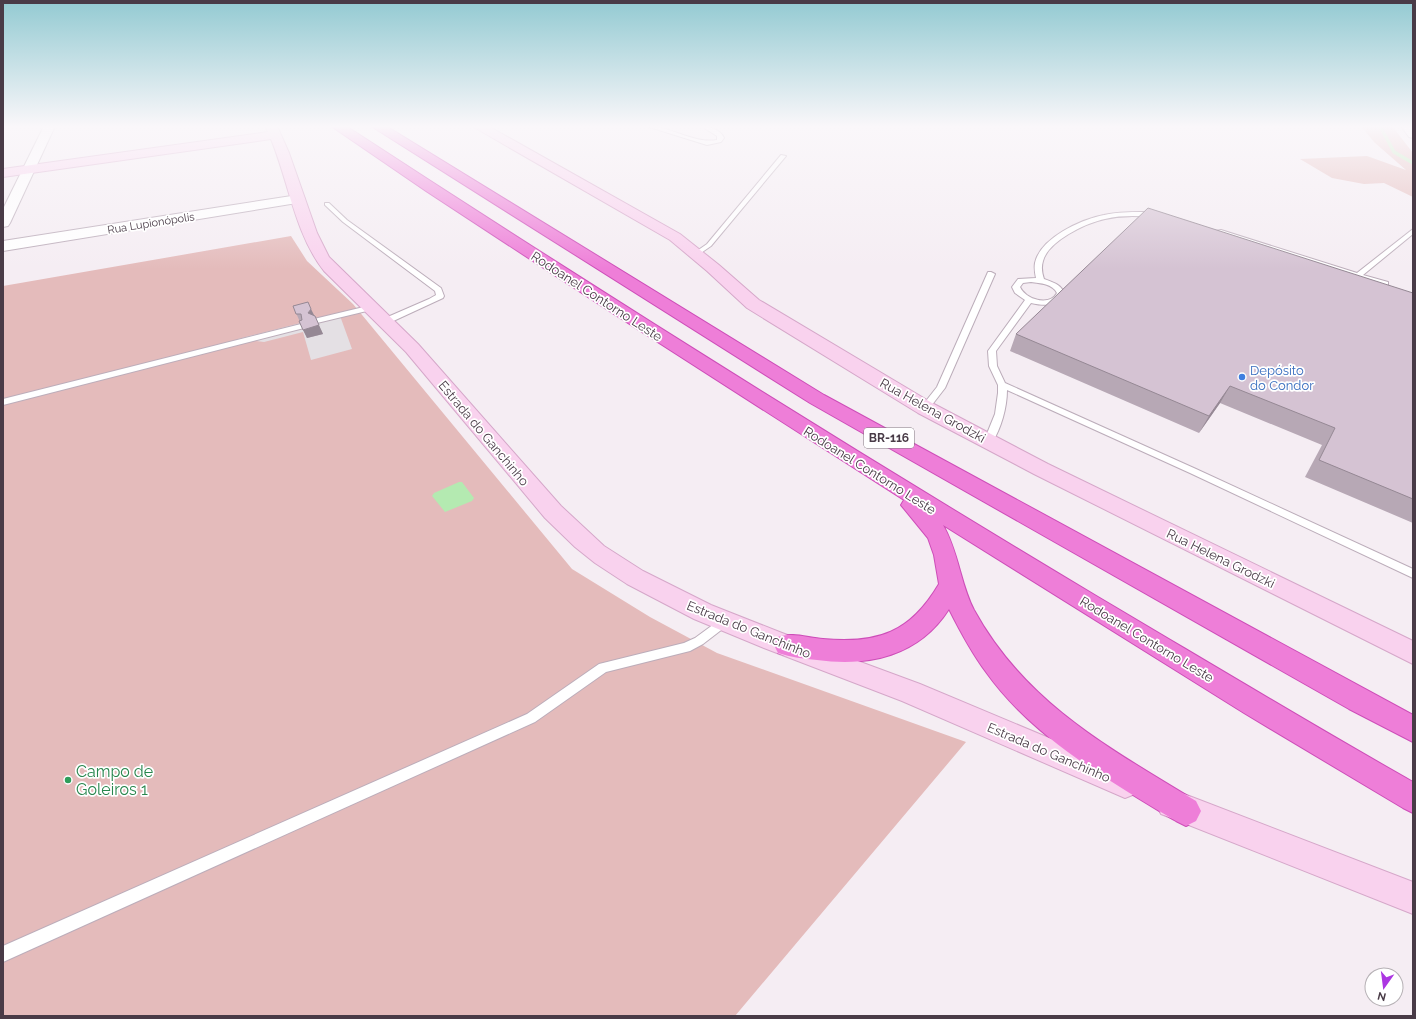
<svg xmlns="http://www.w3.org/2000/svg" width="1416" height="1019" font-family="Raleway,sans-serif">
	<rect width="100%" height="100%" fill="#f5edf3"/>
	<!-- green -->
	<g fill="#e4bbbb">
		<path d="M1361 126H1392L1413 153V197L1384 183 1364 184 1332 178 1300 159 1367 156 1406 170 1374 142Z"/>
		<path d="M291 236 307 261 353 304 572 569 650 617 717 653 966 742 735 1016H3V286Z"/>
	</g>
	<!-- parking -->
	<path fill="#e4e0e4" d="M339 313 352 349 311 360 303 332 264 342 238 339Z"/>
	<!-- water -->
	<path fill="#b4eab1" d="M459 482H462L474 498 472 501 445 512 432 496 434 493Z"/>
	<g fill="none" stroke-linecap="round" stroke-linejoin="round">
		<!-- stream -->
		<path stroke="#b4eab1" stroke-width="3.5" d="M1380 126 1394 152 1413 163"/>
		<defs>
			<g id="service">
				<path d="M646 126C671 126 693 144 717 140V136L701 126C709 126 721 130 724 138L721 142 707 145Z"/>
				<path d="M781 155 786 156 711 246 698 255H694V253L707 244Z"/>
				<path d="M325 203H329L347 220 441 288 444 296 443 298 389 323H383V319L429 299 436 295 435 291 343 222 325 205Z"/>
				<path d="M1142 212 1155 213 1158 215 1155 217C1138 216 1122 215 1105 219 1086 223 1048 241 1043 261 1041 267 1042 273 1044 279 1052 282 1061 284 1064 293 1058 307 1044 306 1031 303L996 351 997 366 1005 383 1196 469 1413 569V578L1190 473 1007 390C1007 408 1001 428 992 443H986L984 441 995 414 998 393V385L989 366 988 351 1025 300 1015 293 1012 287 1018 279 1036 278C1035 273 1034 268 1035 263 1040 238 1082 219 1104 215 1117 212 1129 212 1142 212ZM1031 282C1040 283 1053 284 1057 293 1049 307 1025 299 1020 287L1023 283Z"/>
				<path d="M1413 229V234L1363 275 1388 282V286H1385L1216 231 1221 230 1357 273Z"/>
				<path d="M988 272H991L995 274 945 388 928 410H922L921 408 922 406 937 387Z"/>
				<path d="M372 305H375V309L317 323 313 321 314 319Z"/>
				<path d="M301 324H304V328L3 405V399Z"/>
				<path d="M725 616 729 618 731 621 729 624 703 644 690 651 606 672 535 722 3 962V946L527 714 599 664 684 643 695 638Z"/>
			</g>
			<path id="minor" d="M44 126H55L10 223 8 226 3 227V209Z"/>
			<g id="tertiary">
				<path d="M1401 126H1413V138L1409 137Z"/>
				<path d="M298 195 303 196 305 199 303 202 3 251V241Z"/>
			</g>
			<g id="secondary">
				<path d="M265 126H277L289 153 317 233 329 257 418 344 561 506 604 546 643 571 711 605 782 633 920 684 1135 774 1139 784 1135 794 1125 798 902 701 764 648 694 619 627 584 595 563 575 547 545 518 406 352 324 271C295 234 289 183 271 139L3 177V169L268 132Z"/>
				<path d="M472 126H488L680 234 719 265 759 300 932 403 1048 464 1413 641V664L1034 474 918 413 747 308 707 271 670 240Z"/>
				<path d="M1171 789 1413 882V914L1161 814 1156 804 1161 794Z"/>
			</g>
			<g id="motorway">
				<path d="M331 126H346C594 288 844 445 1098 597 1203 659 1307 722 1413 782V813L1403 808 1244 713 943 525C959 553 960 583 974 610 1025 703 1109 748 1196 801L1201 811 1196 821 1186 826 1176 821C1108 780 1033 738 986 672 972 653 960 631 949 609 919 656 869 667 817 660 804 659 791 657 778 653L774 645 778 637C792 632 808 638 823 639 878 644 910 633 939 584L934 555 928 538 901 505 904 500 614 314 426 191Z"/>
				<path d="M371 126H386L824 395 1413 715V742L1349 709 810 403Z"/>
			</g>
		</defs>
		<!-- service casing -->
		<use href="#service" stroke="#bcadba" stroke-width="2"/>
		<!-- minor casing -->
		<use href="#minor" stroke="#bcadba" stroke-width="2"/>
		<!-- tertiary casing -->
		<use href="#tertiary" stroke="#bcadba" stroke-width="2"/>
		<!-- secondary casing -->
		<use href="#secondary" stroke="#d5a7c9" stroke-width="2"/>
		<!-- motorway casing -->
		<use href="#motorway" stroke="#cd4eb8" stroke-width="2"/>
		<!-- service -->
		<use href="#service" fill="#fff" fill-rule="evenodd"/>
		<!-- minor -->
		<use href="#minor" fill="#fff" fill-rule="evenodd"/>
		<!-- tertiary -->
		<use href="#tertiary" fill="#fff" fill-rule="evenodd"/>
		<!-- secondary -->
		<use href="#secondary" fill="#f9d2ee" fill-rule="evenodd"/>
		<!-- motorway -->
		<use href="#motorway" fill="#ee7ed8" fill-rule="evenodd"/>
	</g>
	<!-- wall -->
	<g fill="#b7a8b5">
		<path d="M1413 293V523L1305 477 1322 445 1220 403 1199 433 1010 351 1016 334Z"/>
		<path d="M293 306 314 316 323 334 307 338Z"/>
	</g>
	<!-- shaded-wall -->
	<g fill="#958894">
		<path d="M311 309 315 317 308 313Z"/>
		<path d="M319 325 323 334 307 338 303 330Z"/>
		<path d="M1230 386 1220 403 1199 433 1209 416Z"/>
	</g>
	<!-- building -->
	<g fill="#d5c3d3" stroke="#958894">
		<path d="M1148 208 1413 293V499L1319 460 1335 428 1230 386 1209 416 1016 334Z"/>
		<path d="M308 302 311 309 308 313 315 316 319 325 303 330 299 321 302 320 301 314H296L293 306Z"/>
	</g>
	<!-- sky -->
	<linearGradient id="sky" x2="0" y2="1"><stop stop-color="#93cad2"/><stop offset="0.47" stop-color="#faf7fa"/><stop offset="1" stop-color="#faf7fa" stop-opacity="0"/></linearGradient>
	<rect width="1416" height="269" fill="url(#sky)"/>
	<!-- markers -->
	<circle fill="#3f7fe0" stroke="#fff" stroke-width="1.5" cx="1242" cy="377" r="4"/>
	<circle fill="#2e9e5b" stroke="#fff" stroke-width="1.5" cx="68" cy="780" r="4"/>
	<g text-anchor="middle" stroke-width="3.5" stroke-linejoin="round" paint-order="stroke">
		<!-- far-street labels -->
		<g font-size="11" fill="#493b47" stroke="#fff">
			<text transform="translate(151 223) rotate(-9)" y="4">Rua Lupionópolis</text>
		</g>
		<!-- shield labels -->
		<rect fill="#fff" stroke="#80767e" stroke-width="1" x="864" y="428" width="50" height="20" rx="3"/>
		<g font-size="12" font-weight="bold" fill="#493b47">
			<text x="889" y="442">BR-116</text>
		</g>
		<!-- street labels -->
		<g font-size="13" fill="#493b47" stroke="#fff">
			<text transform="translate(597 296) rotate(33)" y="5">Rodoanel Contorno Leste</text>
			<text transform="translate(933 410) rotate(29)" y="5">Rua Helena Grodzki</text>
			<text transform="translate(484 433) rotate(50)" y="5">Estrada do Ganchinho</text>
			<text transform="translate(870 470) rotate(32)" y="5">Rodoanel Contorno Leste</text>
			<text transform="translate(1221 558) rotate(26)" y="5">Rua Helena Grodzki</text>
			<text transform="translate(749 629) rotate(22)" y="5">Estrada do Ganchinho</text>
			<text transform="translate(1147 639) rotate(31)" y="5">Rodoanel Contorno Leste</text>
			<text transform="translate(1049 752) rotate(23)" y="5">Estrada do Ganchinho</text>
		</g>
		<!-- shop labels -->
		<g font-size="13" fill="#366cbe" stroke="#fff" text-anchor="start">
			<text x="1250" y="375">Depósito<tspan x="1250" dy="15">do Condor</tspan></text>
		</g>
		<!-- near-leisure labels -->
		<g font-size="16" fill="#27864d" stroke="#fff" text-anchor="start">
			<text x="76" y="777">Campo de<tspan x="76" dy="18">Goleiros 1</tspan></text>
		</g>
	</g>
	<!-- border -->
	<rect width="1416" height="1019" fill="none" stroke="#493b47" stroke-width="8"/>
	<!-- north arrow -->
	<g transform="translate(1384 987) rotate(194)"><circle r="19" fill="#ffffff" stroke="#b6b1b5"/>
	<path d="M0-3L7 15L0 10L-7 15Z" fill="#ac36e2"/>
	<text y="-6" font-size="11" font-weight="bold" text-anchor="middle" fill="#493b47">N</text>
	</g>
</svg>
